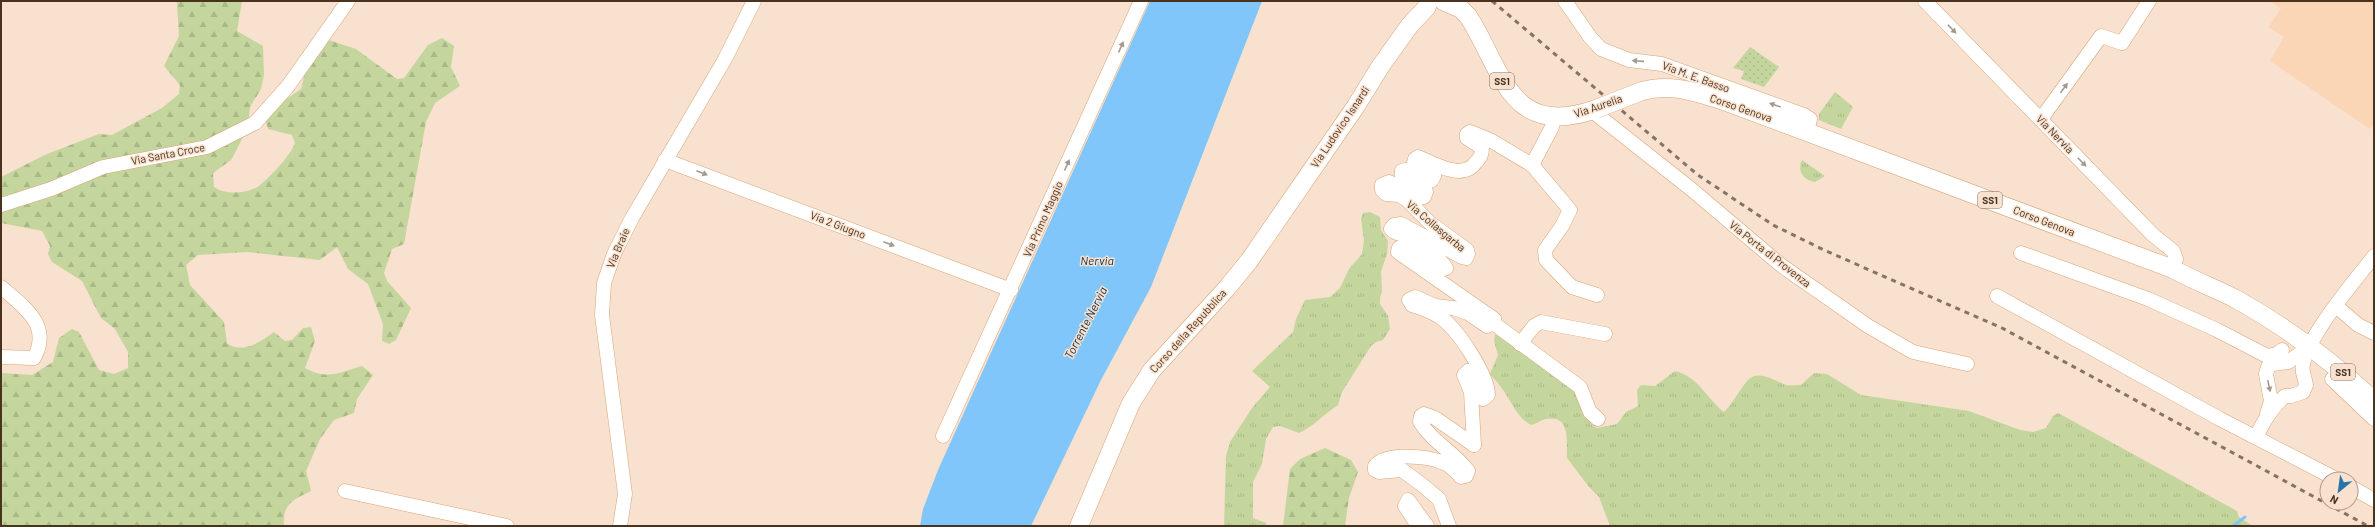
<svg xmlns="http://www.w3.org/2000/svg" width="2375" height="527" font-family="Barlow,sans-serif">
	<defs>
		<pattern id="grass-tufts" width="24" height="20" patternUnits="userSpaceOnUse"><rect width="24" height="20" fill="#c4d69d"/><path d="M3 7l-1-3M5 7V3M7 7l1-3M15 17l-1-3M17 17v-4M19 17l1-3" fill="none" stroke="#aab887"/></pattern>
		<pattern id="forest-firs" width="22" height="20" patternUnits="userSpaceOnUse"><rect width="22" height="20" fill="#c4d69d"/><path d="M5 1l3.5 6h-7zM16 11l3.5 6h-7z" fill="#aab887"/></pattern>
		<pattern id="garden-dots" width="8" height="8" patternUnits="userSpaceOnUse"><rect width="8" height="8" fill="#c4d69d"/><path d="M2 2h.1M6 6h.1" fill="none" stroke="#aab887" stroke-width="1.8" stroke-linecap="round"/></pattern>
	</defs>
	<rect width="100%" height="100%" fill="#f8e1ce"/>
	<!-- built -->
	<path fill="#fbd6b6" d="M2270 1H2374V124L2370 129 2270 61 2284 37 2268 27 2281 9Z"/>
	<!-- grass -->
	<g fill="url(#grass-tufts)">
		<path d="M1835 92 1853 107 1841 129 1819 120V114Z"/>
		<path d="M1802 160 1825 176 1815 182C1803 180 1797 171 1802 160Z"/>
		<path d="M1370 212 1380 217 1381 230 1388 241 1387 254 1381 271 1382 291 1380 298V304L1388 316 1390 329 1383 340 1376 342 1371 346 1342 392 1338 405C1324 414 1314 426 1299 433L1280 426 1273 427 1266 439 1262 464 1253 482V518L1266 523 1267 526H1224L1226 456 1230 442 1252 408 1270 387 1252 371 1293 332 1296 319 1305 300 1330 297 1340 288 1349 269 1362 254 1364 240 1361 219 1363 213Z"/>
		<path d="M1495 334 1573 384 1591 424 1597 428 1617 424 1626 412 1638 406 1637 390 1641 385 1655 386 1675 371C1698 376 1707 399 1724 412 1734 402 1739 390 1748 380 1759 369 1775 381 1786 385 1791 386 1797 385 1801 385L1814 373 1827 374 1861 395 1969 411 2020 430 2033 432 2046 428 2053 416 2058 413 2237 511 2239 517 2253 526H1610L1599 497 1589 487 1567 458C1566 444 1572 414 1546 419 1540 420 1537 424 1531 425 1515 416 1511 399 1500 386 1497 381 1493 378 1490 374L1498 355 1494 341Z"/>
	</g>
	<!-- forest -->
	<g fill="url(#forest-firs)">
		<path d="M242 1 237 31 263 46 264 75 261 89 250 107 248 128 231 160 213 173 214 187C225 195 247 194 259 186 269 178 291 155 295 143L292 135 268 129 266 121 275 107 301 89 307 65 329 40 356 49 397 79 404 78 428 45 442 38 454 46 451 67 460 86 435 103 426 122 404 244 392 249 384 273 387 281 411 308 396 340 389 344 382 341 383 324 368 284 348 269 337 247 320 260 247 252 198 255 186 265 190 285 224 322 227 343C242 355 260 342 274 332L285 341 292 340 303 328 311 327 315 341 305 368C327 380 339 373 362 366L373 375 357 399 354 413 334 420 320 439 306 471 311 491C293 500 282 504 284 526H1V373L32 375 53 362 59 338 72 329 79 332 99 370 114 374 128 368V352L115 329 101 318 82 281 52 262 48 254 50 246 42 231 1 223V177L47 154 99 134 112 135 162 108 179 94 180 85 164 66 179 36 177 2Z"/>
		<path d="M1325 448 1351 460 1358 472 1349 498 1345 526H1283L1290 469 1300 459Z"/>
	</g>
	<!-- garden -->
	<path fill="url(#garden-dots)" d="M1750 47 1779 67 1764 87 1741 79 1744 71 1733 68Z"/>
	<!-- water -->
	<path fill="#81c6fb" d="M1150 1H1262L1151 287 1101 380 1031 526H920L923 509 938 470Z"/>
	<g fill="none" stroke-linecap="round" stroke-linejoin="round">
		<!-- stream -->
		<path stroke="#81c6fb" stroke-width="3" d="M2233 526 2245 517"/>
		<defs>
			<g id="minor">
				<path d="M1565 1 1590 37 1601 49 1629 60 1662 64 1804 115 1810 119 1807 132"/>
				<path d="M1925 1 2153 235 2173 251 2176 259 2173 269"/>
				<path d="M1591 110 1691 189 1782 266 1868 326 1913 352 1967 364"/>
				<path d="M2041 119 2101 36 2122 43 2149 1"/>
				<path d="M665 160 1011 290"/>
				<path d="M1532 165 1570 210 1562 226 1545 250 1546 260 1572 287 1597 295"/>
				<path d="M1 205 51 189 103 167 207 147 255 123 288 86 348 1"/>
				<path d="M2021 253 2148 299 2217 330 2267 356 2277 354 2282 350"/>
				<path d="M1 287C24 307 52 325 34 358L1 357"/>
				<path d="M1997 296 2220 419 2336 479"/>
				<path d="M2336 306 2358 325 2374 333"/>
				<path d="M1493 323 1580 387 1590 412 1598 419"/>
				<path d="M1520 344 1534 326 1541 322 1605 334"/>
				<path d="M2332 379 2374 419"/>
				<path d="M2267 414 2271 401 2266 374 2268 367 2273 364 2288 362 2309 347"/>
				<path d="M943 436 1141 1"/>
				<path d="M2256 437C2264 421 2271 408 2285 396H2291L2303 392 2306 385C2305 377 2301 372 2303 364 2309 334 2354 282 2374 256"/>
				<path d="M1474 445 1471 392 1464 375 1468 371 1472 373 1479 396 1483 399 1488 395C1488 375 1457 328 1440 317 1431 311 1422 308 1412 305L1409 300 1415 297 1435 306 1453 308 1468 313 1487 326 1492 324 1494 319 1398 252 1399 248 1407 249 1441 270 1446 268C1445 262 1414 240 1407 236 1401 233 1396 235 1391 229L1394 225 1401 224 1462 257 1466 258 1468 254 1467 250 1430 223 1407 200 1399 195 1386 194 1382 190V185L1389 182 1420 198 1424 197 1426 192 1425 189 1402 177V171L1405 170 1429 181 1432 180 1434 176 1432 172 1414 163 1415 159 1418 157C1434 163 1463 182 1476 162 1480 158 1482 155 1482 148L1467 138V134L1470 132 1490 140 1532 165 1552 127 1554 116"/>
				<path d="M2351 487 2374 500"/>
				<path d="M345 491 507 526"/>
				<path d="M620 526 625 494 602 315 604 283 614 254 632 218 725 59 754 1"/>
				<path d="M1418 526 1405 506 1408 500 1427 526"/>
				<path d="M1449 526 1439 499 1421 484 1402 470 1379 472 1375 470V466C1387 452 1428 456 1444 463 1451 465 1456 472 1461 477L1466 476 1468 471C1454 452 1432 442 1420 422L1421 416 1424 414 1435 418 1474 445"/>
			</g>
			<g id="major">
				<path d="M1443 1 1461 9 1468 16C1503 70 1509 140 1596 109"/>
				<path d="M1642 91C1671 83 1695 92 1724 101L2173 269C2193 280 2214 288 2234 298 2285 326 2332 361 2374 401"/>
				<path d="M1079 526 1131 403 1152 370 1227 288 1249 261 1356 106 1380 67 1410 25 1427 7"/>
			</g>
		</defs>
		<!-- minor casing -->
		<use href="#minor" stroke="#d9a475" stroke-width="15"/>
		<!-- major casing -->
		<use href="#major" stroke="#d9a475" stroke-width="19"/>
		<!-- minor -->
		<use href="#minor" stroke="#fff" stroke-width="14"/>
		<!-- major -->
		<use href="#major" stroke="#fff" stroke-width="18"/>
		<!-- rail -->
		<path stroke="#89735f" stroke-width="3" stroke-dasharray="5 5" stroke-linecap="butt" d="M1492 1 1698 175 1773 225 1826 251 2002 328 2368 526"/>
		<defs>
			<path id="major-bridge" d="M1596 109 1642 91"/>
		</defs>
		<!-- major-bridge casing -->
		<use href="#major-bridge" stroke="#d9a475" stroke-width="19" stroke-linecap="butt"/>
		<!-- major-bridge -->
		<use href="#major-bridge" stroke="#fff" stroke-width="18"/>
	</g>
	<!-- one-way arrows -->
	<defs><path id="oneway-solid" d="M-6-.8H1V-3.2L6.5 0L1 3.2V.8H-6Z"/></defs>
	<g fill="#a4998f">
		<use href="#oneway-solid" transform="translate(1952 29) rotate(46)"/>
		<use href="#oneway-solid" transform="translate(1121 47) rotate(-66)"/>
		<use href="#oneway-solid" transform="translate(1638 61) rotate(-176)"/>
		<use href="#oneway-solid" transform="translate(2064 88) rotate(-54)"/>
		<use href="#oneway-solid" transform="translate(1775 105) rotate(-161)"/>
		<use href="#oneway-solid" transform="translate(2082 162) rotate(46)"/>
		<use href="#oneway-solid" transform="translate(1067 165) rotate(-66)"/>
		<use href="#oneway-solid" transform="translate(702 173) rotate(21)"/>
		<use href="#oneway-solid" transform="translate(889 244) rotate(21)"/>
		<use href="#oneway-solid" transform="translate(2269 386) rotate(78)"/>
	</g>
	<g text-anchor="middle" stroke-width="3" stroke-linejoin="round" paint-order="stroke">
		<!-- shield labels -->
		<g fill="#f8e1ce" stroke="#7e6754" stroke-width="1">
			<rect x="1490" y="73" width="24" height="16" rx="3"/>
			<rect x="1978" y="192" width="24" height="16" rx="3"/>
			<rect x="2331" y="364" width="24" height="16" rx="3"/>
		</g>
		<g font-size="10" font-weight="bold" fill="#49331f">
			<text x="1502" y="85">SS1</text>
			<text x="1990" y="204">SS1</text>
			<text x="2343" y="376">SS1</text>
		</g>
		<!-- street labels -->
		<g font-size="11" fill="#49331f" stroke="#f8e1ce">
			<text transform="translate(1696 77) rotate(20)" y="4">Via M. E. Basso</text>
			<text transform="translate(1598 106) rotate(-19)" y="4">Via Aurelia</text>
			<text transform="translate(1741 108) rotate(19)" y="4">Corso Genova</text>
			<text transform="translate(1340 127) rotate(-56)" y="4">Via Ludovico Isnardi</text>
			<text transform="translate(2055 134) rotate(46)" y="4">Via Nervia</text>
			<text transform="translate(168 154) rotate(-11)" y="4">Via Santa Croce</text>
			<text transform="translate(1043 219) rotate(-66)" y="4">Via Primo Maggio</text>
			<text transform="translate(2044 221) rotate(21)" y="4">Corso Genova</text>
			<text transform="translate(838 225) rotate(21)" y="4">Via 2 Giugno</text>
			<text transform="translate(1436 226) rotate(40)" y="4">Via Collasgarba</text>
			<text transform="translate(618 248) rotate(-67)" y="4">Via Braie</text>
			<text transform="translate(1770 254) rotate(38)" y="4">Via Porta di Provenza</text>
			<text transform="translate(1188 331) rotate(-48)" y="4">Corso della Repubblica</text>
		</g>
		<!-- water labels -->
		<g font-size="12" font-style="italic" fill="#123046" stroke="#f8e1ce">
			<text x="1097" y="265">Nervia</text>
			<text transform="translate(1086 323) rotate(-63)" y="4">Torrente Nervia</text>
		</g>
	</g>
	<!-- border -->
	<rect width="2375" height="527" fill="none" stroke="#49331f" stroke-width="4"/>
	<!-- north arrow -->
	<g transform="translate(2339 491) rotate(209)"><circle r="19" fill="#f8e1ce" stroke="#b29b88"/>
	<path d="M0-3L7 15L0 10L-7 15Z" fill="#2974a7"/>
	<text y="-6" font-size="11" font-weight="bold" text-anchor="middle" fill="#49331f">N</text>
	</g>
</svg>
